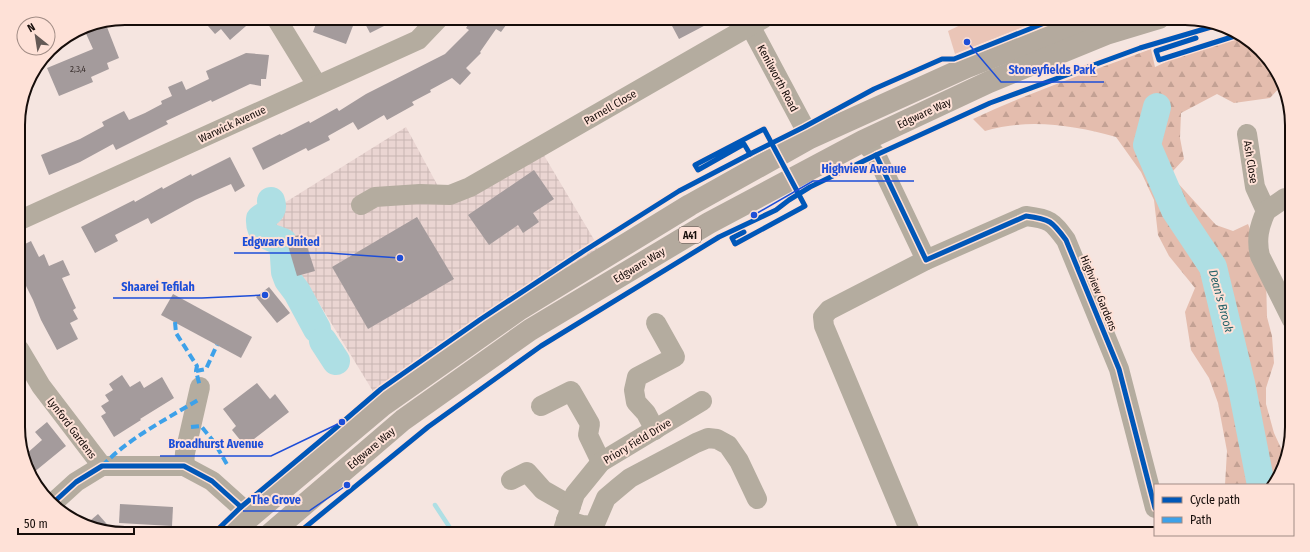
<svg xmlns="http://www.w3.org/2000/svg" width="1310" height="552" font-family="'Fira Sans Condensed',sans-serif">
	<defs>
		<pattern id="industrial-grid" width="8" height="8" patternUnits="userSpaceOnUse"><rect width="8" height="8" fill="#ead5d2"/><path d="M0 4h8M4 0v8" fill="none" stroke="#c8b6b3"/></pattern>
		<pattern id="forest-firs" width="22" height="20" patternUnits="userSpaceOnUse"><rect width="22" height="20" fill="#e4bdae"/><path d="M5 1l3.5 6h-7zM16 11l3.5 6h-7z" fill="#c3a194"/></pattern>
	</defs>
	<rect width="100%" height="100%" fill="#f5e5e0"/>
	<!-- industrial -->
	<path fill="url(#industrial-grid)" d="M406 127 446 201 539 147 605 258 382 406 265 215Z"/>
	<!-- forest -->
	<path fill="url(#forest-firs)" d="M1242 38 1270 60 1281 86 1270 98 1234 103 1217 94 1181 113 1180 138 1184 159 1173 171 1175 180 1216 225 1233 231 1248 224 1256 245 1266 277 1267 317 1272 336 1274 363 1266 388V404L1274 433 1286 459 1284 467 1270 485H1225L1227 451 1218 403 1209 378 1191 350 1185 312 1195 288 1169 256 1158 235 1154 200 1141 172 1116 137C1073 125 1028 118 985 131L973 119C1031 92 1091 71 1151 49L1155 67 1183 54Z"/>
	<!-- park -->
	<path fill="#eac5b7" d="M975 18H1046L955 54 948 31Z"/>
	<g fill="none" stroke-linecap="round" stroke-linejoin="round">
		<!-- stream -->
		<path stroke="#aedfe4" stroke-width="4.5" d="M435 505 454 534"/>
		<!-- river -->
		<g stroke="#aedfe4" stroke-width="28">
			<path d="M1157 107 1147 145 1175 210 1213 267 1241 383 1261 485"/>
			<path d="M271 201C275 212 267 213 260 219 259 235 271 238 283 242L285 272 288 280 297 292 317 329"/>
			<path d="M323 341 336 361"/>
		</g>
	</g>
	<!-- building -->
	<g fill="#a49b9c">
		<path d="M201 18H239L246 26 230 40 221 29 215 34Z"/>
		<path d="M318 18H356L346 44 313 32Z"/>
		<path d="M362 18H400L370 33Z"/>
		<path d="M473 18H511L501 32 496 29 480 52 481 53 466 68 471 73 460 85 452 78 430 90 431 92 412 102 414 105 387 120 384 115 358 130 353 122 328 136 330 140 308 151 306 148 263 170 252 148 280 134 281 135 309 121 310 123 337 108 339 111 366 94 445 54 469 30 466 28Z"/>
		<path d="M673 18H719L679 39 671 24 675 22Z"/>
		<path d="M105 22 119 58 107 63 109 69 91 77 93 82 59 96 47 68 93 49 83 27Z"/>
		<path d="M246 53 269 55 266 79H261V86L250 84 212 102 211 100 166 121 168 124 116 150 113 144 80 162 49 175 41 155 80 139 104 126 102 122 124 111 129 120 145 113 162 104 161 101 172 96 168 87 182 81 186 90 209 79 206 71Z"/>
		<path d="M230 157 245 186 235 192 231 184 195 200 151 224 148 218 115 235 118 241 95 253 81 227 134 200 135 202 162 187 163 189 191 174 192 176Z"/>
		<path d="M534 170 554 199 533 213 539 222 523 233 518 225 489 245 468 215Z"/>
		<path d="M417 217 454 279 368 329 332 267Z"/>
		<path d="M303 234 315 271 297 276 286 239Z"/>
		<path d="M31 241 39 257 44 254 49 266 63 260 70 275 62 278 76 308 73 310 78 319 70 323 78 339 57 350 41 320 33 300 19 272V247Z"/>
		<path d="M269 287 290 313 277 323 256 297Z"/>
		<path d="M173 294 252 337 241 358 161 315Z"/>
		<path d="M122 375 130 387 140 381 144 388 162 377 174 398 140 419 141 420 114 437 101 416 106 413 101 406 109 401 105 395 113 390 109 384Z"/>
		<path d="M257 383 270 399 275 394 289 412 245 446 232 430 236 426 223 409Z"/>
		<path d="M47 422 66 446 33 473 25 455 42 440 35 432Z"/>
		<path d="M120 504 173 507 172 526 119 523Z"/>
		<path d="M98 514 113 531 84 526Z"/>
	</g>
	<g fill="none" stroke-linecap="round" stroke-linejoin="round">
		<!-- minor -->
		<g stroke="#b4ac9f" stroke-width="20">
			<path d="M276 18 317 85"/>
			<path d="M746 18 810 138"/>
			<path d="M1247 134 1255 187 1266 211C1259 227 1256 239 1260 256L1292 320"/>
			<path d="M863 141 876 155 926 260"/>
			<path d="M361 205 375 197 420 194 450 195 470 187 764 18"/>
			<path d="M1266 211 1285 198"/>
			<path d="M18 221 418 40 439 18"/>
			<path d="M19 349 41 386 102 466"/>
			<path d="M541 406 571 391 590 424 588 435 601 462"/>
			<path d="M655 430 646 413 636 402 634 390 637 377 675 357 656 323"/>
			<path d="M102 466H184L212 481 241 507 250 517"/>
			<path d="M184 466 185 453 200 387"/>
			<path d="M511 480 527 472 543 490 571 506"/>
			<path d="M54 502 76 482 102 466"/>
			<path d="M566 520 582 525 594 526 606 498 619 487 630 478 696 443 708 438 717 439 728 445 739 461 757 499"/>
			<path d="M563 534V530L575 494 601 462 702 401"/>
			<path d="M911 534 824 326 823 317 829 310 926 260 1026 216C1050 219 1052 221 1066 240L1119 369 1155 508"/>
		</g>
		<!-- highway -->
		<g stroke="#b4aa9e" stroke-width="22">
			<path d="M232 534 250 517 382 406 520 309 690 205 810 138 967 67 1094 18"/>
			<path d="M270 534 403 420 530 330 709 223 863 141 989 82 1106 34 1159 18"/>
		</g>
		<!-- quiet -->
		<g stroke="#3da1e9" stroke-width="4" stroke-dasharray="8 4" stroke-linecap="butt">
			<path d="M175 322 176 333 197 366 196 371 200 387"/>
			<path d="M196 371 206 369 217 345"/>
			<path d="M191 427 201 426 214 442 228 466"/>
			<path d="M102 466C129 438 165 420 198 400"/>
		</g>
		<defs>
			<g id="cycleway">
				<path d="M1196 38 1156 51 1159 60 1238 35"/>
				<path d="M876 155 926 260 1026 216C1050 219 1052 221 1066 240L1119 369 1155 508"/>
				<path d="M744 232 732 238 735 244 805 206 764 129 695 165 698 170 744 144 750 154"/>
				<path d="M54 502 76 482 102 466H184L212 481 241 507"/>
				<path d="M213 534 241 507 331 432 381 389 481 319 584 251 679 191 750 154 804 127 874 89 942 59H954L1057 18"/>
				<path d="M297 534 428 427 541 346 719 237 776 210 789 200 810 187 876 155 990 103 1140 48 1218 25"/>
			</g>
		</defs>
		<!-- cycleway casing -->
		<use href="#cycleway" stroke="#fee1d7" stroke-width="8"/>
		<!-- cycleway -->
		<use href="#cycleway" stroke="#0057b8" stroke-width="5"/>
	</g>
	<g text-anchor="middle" stroke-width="4" stroke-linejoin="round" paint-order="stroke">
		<!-- number labels -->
		<g font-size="9" fill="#3a302e">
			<text x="78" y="72">2,3,4</text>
		</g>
		<!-- shield labels -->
		<rect fill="#fee1d7" stroke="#5c4d48" stroke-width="1" x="679" y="227" width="22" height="16" rx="3"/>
		<g font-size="10" font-weight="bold" fill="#160d0a">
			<text x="690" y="239">A41</text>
		</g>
		<!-- street labels -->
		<g font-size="11" fill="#160d0a" stroke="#fee1d7">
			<text transform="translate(778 78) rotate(62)" y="4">Kenilworth Road</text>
			<text transform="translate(610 107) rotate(-30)" y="4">Parnell Close</text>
			<text transform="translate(924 113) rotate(-25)" y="4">Edgware Way</text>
			<text transform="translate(232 124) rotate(-25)" y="4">Warwick Avenue</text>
			<text transform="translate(1251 162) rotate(81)" y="4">Ash Close</text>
			<text transform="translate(639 265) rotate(-31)" y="4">Edgware Way</text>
			<text transform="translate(1099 293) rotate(68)" y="4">Highview Gardens</text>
			<text transform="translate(72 428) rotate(53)" y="4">Lynford Gardens</text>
			<text transform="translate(637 441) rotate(-31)" y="4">Priory Field Drive</text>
			<text transform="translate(371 448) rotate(-40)" y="4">Edgware Way</text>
		</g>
		<!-- water labels -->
		<g font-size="12" font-style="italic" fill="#226268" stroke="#fee1d7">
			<text transform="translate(1221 301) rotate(75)" y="4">Dean's Brook</text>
		</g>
	</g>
	<!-- crop -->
	<path d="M0 0H1310V552H0ZM125 25H1185A100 100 0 0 1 1285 125V427A100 100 0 0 1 1185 527H125A100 100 0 0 1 25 427V125A100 100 0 0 1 125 25Z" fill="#fee1d7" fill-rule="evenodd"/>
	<path fill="none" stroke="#160d0a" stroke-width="2" d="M125 25H1185A100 100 0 0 1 1285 125V427A100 100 0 0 1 1185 527H125A100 100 0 0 1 25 427V125A100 100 0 0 1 125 25Z"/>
	<!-- callouts -->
	<path fill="none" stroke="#1d4ed8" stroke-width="1.5" d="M967 42L1001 82H1104M754 215L813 181H914M400 258L328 253H234M265 295L202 298H113M342 422L271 456H160M347 485L309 511H243"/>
	<g fill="#1d4ed8" stroke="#fee1d7" stroke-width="1.5">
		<circle cx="967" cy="42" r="4"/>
		<circle cx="754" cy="215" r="4"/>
		<circle cx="400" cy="258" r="4"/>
		<circle cx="265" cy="295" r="4"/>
		<circle cx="342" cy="422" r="4"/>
		<circle cx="347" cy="485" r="4"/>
	</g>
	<g font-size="12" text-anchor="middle" font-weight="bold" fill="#1d4ed8" stroke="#fee1d7" stroke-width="4" stroke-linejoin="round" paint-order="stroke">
		<text x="1052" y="74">Stoneyfields Park</text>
		<text x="864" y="173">Highview Avenue</text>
		<text x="281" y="246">Edgware United</text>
		<text x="158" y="291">Shaarei Tefilah</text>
		<text x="216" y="448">Broadhurst Avenue</text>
		<text x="276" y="504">The Grove</text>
	</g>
	<!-- legend -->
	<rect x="1154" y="484" width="140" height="52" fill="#fee1d7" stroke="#a18c85"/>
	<rect x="1162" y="497" width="20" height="6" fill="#0057b8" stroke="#a18c85"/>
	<text x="1190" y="504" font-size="12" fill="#160d0a">Cycle path</text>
	<rect x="1162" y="517" width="20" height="6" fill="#3da1e9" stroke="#a18c85"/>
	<text x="1190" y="524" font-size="12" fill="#160d0a">Path</text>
	<!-- north arrow -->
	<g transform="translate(36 36) rotate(330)"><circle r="19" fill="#fee1d7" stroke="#a18c85"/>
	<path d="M0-3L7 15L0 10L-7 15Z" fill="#645955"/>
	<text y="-6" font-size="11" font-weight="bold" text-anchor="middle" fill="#160d0a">N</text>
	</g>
	<!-- scale -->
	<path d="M18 528v6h116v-6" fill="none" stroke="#160d0a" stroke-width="2"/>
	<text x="24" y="528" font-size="12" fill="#160d0a" stroke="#fee1d7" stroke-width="3" paint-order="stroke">50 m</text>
</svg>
